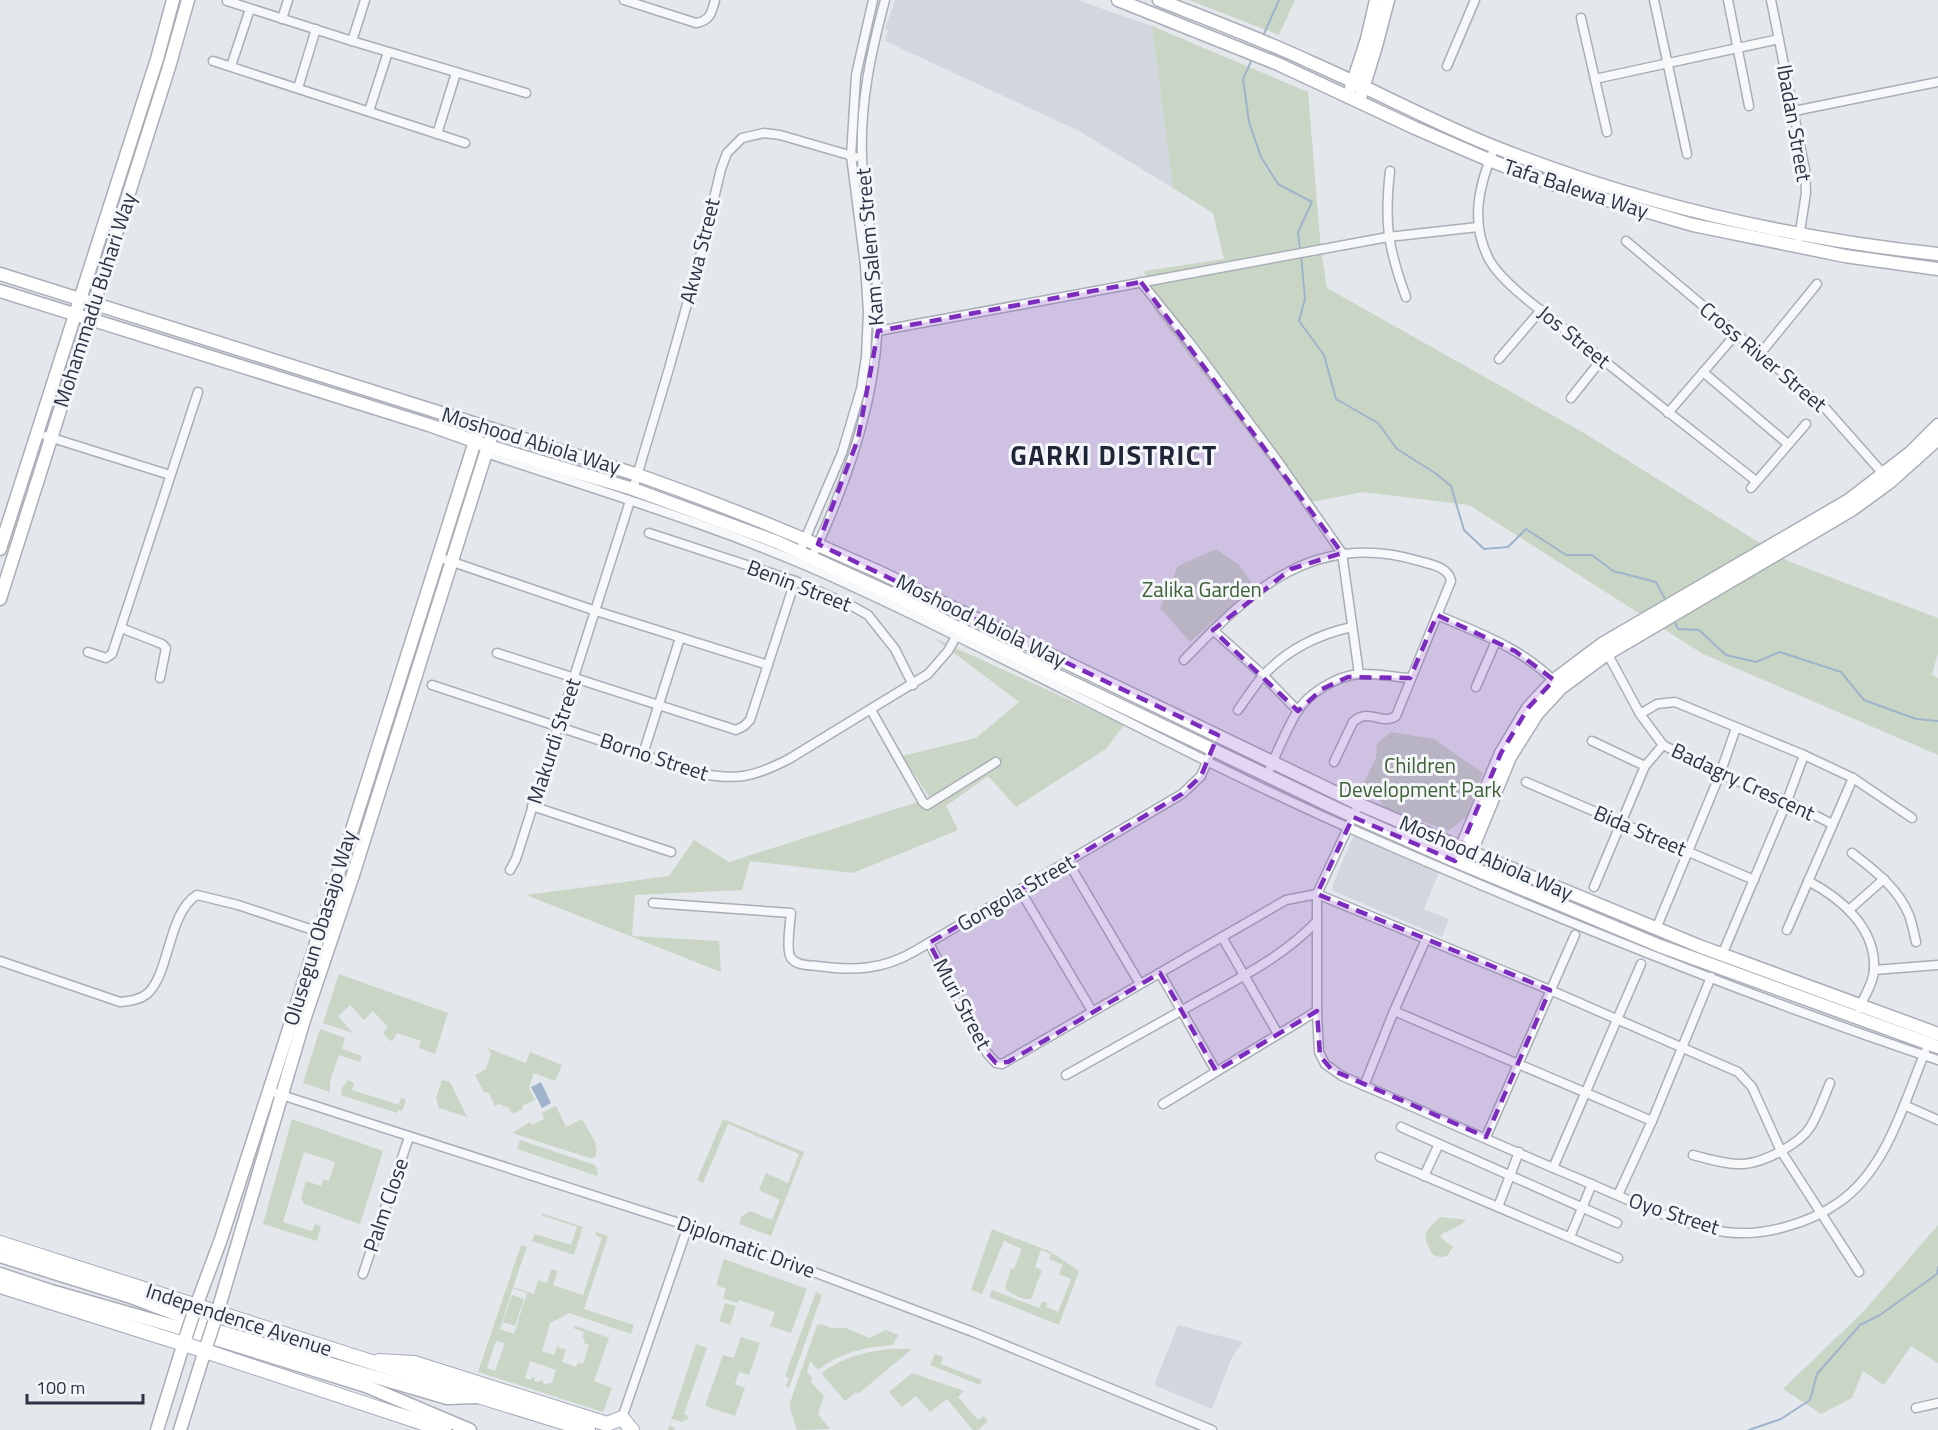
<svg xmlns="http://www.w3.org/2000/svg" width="1938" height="1430" font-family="'Titillium Web',sans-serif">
	<rect width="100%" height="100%" fill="#e4e7ec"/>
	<!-- built -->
	<g fill="#d2d6de">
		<path d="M895 0H1077L1152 26 1173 188 1079 131 885 41 888 31 885 29Z"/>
		<path d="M1354 834 1435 868 1439 872 1424 909 1449 919 1442 937 1331 890Z"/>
		<path d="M1178 1325 1243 1342 1232 1357 1212 1409 1154 1385Z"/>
	</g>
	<!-- green -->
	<g fill="#c9d6c5" fill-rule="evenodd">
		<path d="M1189 0H1295L1279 35Z"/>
		<path d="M1152 26 1308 92 1321 250 1327 288 1584 433 1790 562 1938 618V652L1932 675 1938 678V755L1703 654 1469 505 1363 492 1302 504 1154 309 1144 271 1224 259 1213 213 1173 188Z"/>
		<path d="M1216 549 1239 565 1255 588 1231 606 1190 642 1160 608 1178 566Z"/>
		<path d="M934 638 1124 725 1106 749 1016 807 988 776 946 806 958 830 853 873 750 861 742 890 635 895 632 936 719 941 721 972 526 895 669 876 694 840 729 862 930 798 902 756 976 738 1019 702Z"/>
		<path d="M1391 732 1434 739 1483 773 1466 817 1449 831 1386 808 1364 783 1376 758 1377 744Z"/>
		<path d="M339 974 448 1013 435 1054 419 1048 421 1041 397 1033 394 1039 390 1041 383 1033 388 1027 373 1011 364 1020 350 1005 338 1016 353 1033 323 1023Z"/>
		<path d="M320 1029 345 1038 342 1049 362 1056 360 1062 339 1055 330 1081V1092L303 1083Z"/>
		<path d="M488 1048 526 1063 530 1052 562 1065 555 1081 534 1073 529 1088 535 1100 522 1106 523 1109 512 1114 509 1108 499 1104 495 1106 489 1093 484 1092 475 1075 486 1069 491 1054Z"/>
		<path d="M348 1080 354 1083 352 1090 399 1105 401 1098 406 1100 402 1111 398 1110 397 1113 341 1095 342 1088Z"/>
		<path d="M442 1080 450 1082 467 1117 439 1108 436 1098Z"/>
		<path d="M556 1106 566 1127 582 1119C588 1131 601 1145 595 1157L590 1158 512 1133 530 1122 532 1125 544 1119 542 1113Z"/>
		<path d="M292 1119 383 1151 360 1224 304 1204 301 1198 306 1181 321 1186 323 1179 329 1181 335 1162 304 1152 283 1222 312 1231 315 1224 321 1226 317 1241 263 1224Z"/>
		<path d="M723 1119 804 1152 771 1236 739 1224 742 1216 750 1211 772 1220 780 1200 759 1190 766 1173 788 1183 799 1154 728 1124 703 1183 697 1180Z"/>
		<path d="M520 1140 595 1165 598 1172 597 1176 517 1149Z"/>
		<path d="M541 1213 583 1227 574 1255 532 1241 535 1234 571 1245 577 1227 541 1215Z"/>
		<path d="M1440 1217 1466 1220 1462 1224 1442 1234 1440 1237 1453 1247 1447 1256 1440 1257 1433 1255C1421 1234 1424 1233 1440 1217Z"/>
		<path d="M1938 1225V1363L1911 1346 1884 1385 1863 1371 1852 1398 1821 1414 1783 1389 1864 1311Z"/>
		<path d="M992 1229 1051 1252 1079 1271 1059 1325 989 1297 992 1290 1039 1308 1042 1301 1047 1303 1046 1307 1058 1312 1071 1279 1059 1274 1063 1265 1049 1259 1051 1254 1041 1250 1035 1267 1042 1270 1031 1299C1023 1300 1010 1294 1005 1288L1011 1268 1014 1269 1022 1249 1004 1241 982 1294 971 1290Z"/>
		<path d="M596 1232 608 1236 584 1309 634 1325 631 1334 569 1313 550 1323 542 1351 554 1355 558 1344 559 1348 566 1349 562 1362 576 1367 578 1363 583 1364 589 1345 584 1343 585 1339 582 1338 584 1332 573 1328 576 1326 609 1338 594 1381 612 1388 603 1412 478 1372 521 1245 527 1247 513 1287 534 1294 538 1280 547 1283 551 1269 558 1271 553 1285 583 1295 602 1238 595 1235ZM513 1288 527 1293 514 1334 500 1329ZM496 1341 505 1343 495 1371 487 1368ZM530 1361 556 1370 552 1383H549L548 1385 543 1383V1381L541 1380 539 1382 534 1381 535 1378 532 1377 531 1380 525 1378Z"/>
		<path d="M724 1259 807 1289 791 1333 770 1326 775 1312 739 1300 737 1303 723 1298 726 1289 716 1285Z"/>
		<path d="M816 1292 822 1295 789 1388 786 1386 789 1378 785 1376Z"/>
		<path d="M512 1295 524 1299 515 1326 503 1322Z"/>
		<path d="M725 1303 736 1306 730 1325 719 1321Z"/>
		<path d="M821 1324 832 1328H846L869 1338 886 1330 898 1335 893 1345C865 1347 841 1352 818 1370L810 1361 807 1372 812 1378 811 1382 824 1396 818 1414 830 1429 797 1430 791 1412 790 1403 817 1325Z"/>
		<path d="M741 1337 760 1343 749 1375 739 1372 735 1384 745 1388 735 1416 705 1406 723 1355 734 1358Z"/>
		<path d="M696 1344 707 1348 684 1414 689 1417 688 1419 682 1422 672 1419 670 1426 675 1428 674 1430H668Z"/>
		<path d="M912 1349 858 1394 856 1392 845 1401 821 1373C847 1354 880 1347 912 1349Z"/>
		<path d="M935 1354 943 1357 941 1364 982 1380 980 1385 930 1365Z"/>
		<path d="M912 1373 964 1391 958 1397 978 1420 984 1416 988 1421 978 1430H973L947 1399 930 1412 916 1396 902 1407 889 1392Z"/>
	</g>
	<!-- water -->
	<path fill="#9fb4cc" d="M541 1082 551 1103 542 1108 531 1087Z"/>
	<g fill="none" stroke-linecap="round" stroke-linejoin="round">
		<!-- stream -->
		<g stroke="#9fb4cc" stroke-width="2">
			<path d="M1263 36 1279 0"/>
			<path d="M1253 57 1243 79 1249 122 1261 157 1278 184 1312 202 1298 232 1300 250"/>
			<path d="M1301 255 1305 299 1299 321 1324 355 1336 399 1378 423 1397 449 1435 473 1451 486 1464 530 1484 549 1508 547 1526 529 1566 555H1592L1613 571 1656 582 1666 601"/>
			<path d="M1674 620 1678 629 1699 630 1726 655 1756 662 1780 652 1841 672 1864 700 1916 719 1938 721"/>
			<path d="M1749 1430 1781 1419 1810 1400 1817 1374 1860 1325 1880 1315 1937 1274 1938 1267"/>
		</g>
		<defs>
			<g id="street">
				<path d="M624 0 696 23C710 21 712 12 715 0"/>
				<path d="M1654 0 1687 154"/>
				<path d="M1728 0 1749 106"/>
				<path d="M1771 0 1805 170 1806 193 1799 238"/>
				<path d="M227 1 352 41 526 93"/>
				<path d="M1581 18 1607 132"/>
				<path d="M282 19 288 0"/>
				<path d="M352 41 365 0"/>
				<path d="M213 61 465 143"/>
				<path d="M231 66 250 9"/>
				<path d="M1447 66 1475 0"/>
				<path d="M1595 79 1779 39"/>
				<path d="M298 88 316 29"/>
				<path d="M369 111 388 52"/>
				<path d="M1794 111 1938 82"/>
				<path d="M437 134 456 73"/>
				<path d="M1495 147C1479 184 1469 223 1490 261 1504 285 1545 313 1567 331 1630 382 1693 432 1756 481"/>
				<path d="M1390 171C1384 223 1388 248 1406 297"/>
				<path d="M1626 241 1826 409 1886 477"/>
				<path d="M1141 282 1190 343 1277 460 1342 553 1359 674"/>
				<path d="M878 331 1388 237 1478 227"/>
				<path d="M1760 354 1817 284"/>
				<path d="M1499 359 1541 310"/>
				<path d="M1703 372 1788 444"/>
				<path d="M1571 398 1602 359"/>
				<path d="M1668 413 1736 334"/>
				<path d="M46 436 170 475"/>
				<path d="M486 453C606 493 728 529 843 582 1014 660 1178 752 1349 828 1542 913 1738 993 1938 1060"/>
				<path d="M1751 488 1806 424"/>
				<path d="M633 489 668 372 698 265 721 169 727 153 742 138 764 133 780 135 856 157"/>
				<path d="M649 533 795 581 852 606 868 615 895 649 913 685"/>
				<path d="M800 551 842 453 861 389 866 357 868 312 865 265 851 156 856 75 873 0"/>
				<path d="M438 557 596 611 768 665"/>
				<path d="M812 557C849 479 880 390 878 303 877 254 864 206 862 157 860 103 871 52 885 0"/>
				<path d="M1437 615C1479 633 1524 649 1556 683"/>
				<path d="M121 628 162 644 166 648 160 678"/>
				<path d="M1213 630 1263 675 1298 711"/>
				<path d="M1606 651 1640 714 1663 745 1720 774 1787 801 1832 824"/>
				<path d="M88 652 106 658 112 654 198 392"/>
				<path d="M497 653 736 730 744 726 750 720 795 581"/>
				<path d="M1184 660C1252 589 1314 530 1419 561 1430 564 1449 567 1451 581L1396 716C1382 726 1369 707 1353 722L1334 762"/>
				<path d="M432 685 698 773C737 781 754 777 789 759L928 674 948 651 968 615"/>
				<path d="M1476 687 1496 641"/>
				<path d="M871 710 923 802 927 805 996 762"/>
				<path d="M1238 710C1246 699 1254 686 1263 676 1286 650 1319 634 1352 627"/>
				<path d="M1640 714 1657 704 1675 702 1804 755 1853 778 1912 818"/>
				<path d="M1592 741 1645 766"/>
				<path d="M643 754 680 638"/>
				<path d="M1267 775C1276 755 1285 732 1297 712 1308 693 1337 676 1359 674 1375 673 1394 677 1410 678"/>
				<path d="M1526 782 1754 880"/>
				<path d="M1359 804 1317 894V1011L1319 1052 1325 1064 1342 1076C1423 1111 1503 1147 1584 1181 1627 1199 1680 1225 1725 1232 1762 1237 1808 1224 1838 1203 1886 1171 1904 1103 1925 1052"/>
				<path d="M532 806 671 852"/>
				<path d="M1852 853C1874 870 1898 888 1909 915 1912 923 1914 933 1916 942"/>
				<path d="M1068 862 1140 984"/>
				<path d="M510 870 516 859 630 501"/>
				<path d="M1808 881C1841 898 1876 928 1874 969 1874 982 1864 997 1859 1008"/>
				<path d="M1594 887 1645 766 1663 745"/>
				<path d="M1020 890 1092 1011"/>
				<path d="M653 903 791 913C790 923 786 951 791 958 797 966 809 965 817 966 853 971 883 970 915 951L1182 794 1201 776 1212 750"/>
				<path d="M1850 909 1884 879"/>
				<path d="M1656 929 1720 774 1736 728"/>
				<path d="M1787 930 1853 778"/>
				<path d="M1222 937 1278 1034"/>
				<path d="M929 943 987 1053 996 1063 1002 1064 1286 900 1317 894 1550 990 1738 1072 1752 1087 1781 1151 1859 1272"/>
				<path d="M1722 955 1787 801 1804 755"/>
				<path d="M0 961 120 1002C130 1001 139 1000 147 994 170 974 168 912 197 895L238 905 319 932"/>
				<path d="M1874 970 1938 965"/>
				<path d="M1160 973 1216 1071"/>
				<path d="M1394 1011 1652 1121"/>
				<path d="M1066 1075C1109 1051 1152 1027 1195 1003 1238 979 1283 957 1317 921"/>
				<path d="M1364 1086 1394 1011 1426 939"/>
				<path d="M269 1091 707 1232 973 1332 1212 1430"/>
				<path d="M1163 1104 1317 1011"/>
				<path d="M1904 1105 1938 1120"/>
				<path d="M1401 1127 1617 1223"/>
				<path d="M1486 1137 1575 935"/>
				<path d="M1693 1155C1709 1159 1727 1165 1744 1164 1765 1162 1800 1144 1811 1126 1819 1112 1824 1097 1830 1083"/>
				<path d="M1380 1157 1618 1258"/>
				<path d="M1553 1168 1641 964"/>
				<path d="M1424 1176 1439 1144"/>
				<path d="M1618 1195 1652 1121 1711 977"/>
				<path d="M1498 1207 1519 1152"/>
				<path d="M1570 1237 1592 1184"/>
				<path d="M363 1274 409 1137"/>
				<path d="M1916 1408 1938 1403"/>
				<path d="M622 1418 688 1226"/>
			</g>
			<g id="secondary">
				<path d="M1118 0 1278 64 1415 128 1489 160 1546 182 1693 225 1845 256 1938 269"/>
				<path d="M1159 0C1210 20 1261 39 1310 62 1372 89 1432 122 1495 147 1636 203 1787 238 1938 254"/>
				<path d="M1351 88 1367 39 1376 0"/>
				<path d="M1361 95 1376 46 1388 0"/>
				<path d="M0 274 638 475C720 504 800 536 879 572L1359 804 1471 852 1699 946 1938 1034"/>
				<path d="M0 291 429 425 488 446 633 489 777 542 894 595 960 629 1335 808 1455 861 1660 946 1938 1047"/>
				<path d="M0 549 157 59 173 0"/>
				<path d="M0 599 169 67 188 0"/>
				<path d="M1458 856 1501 753 1528 708 1554 680 1602 644 1849 500 1910 453 1938 425"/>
				<path d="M1468 859 1510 757 1537 714 1561 688 1607 654 1853 509 1890 482 1938 439"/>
				<path d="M0 1256 131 1297 222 1332 341 1367 447 1398 477 1397"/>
				<path d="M0 1274 51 1291 170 1325 366 1386 470 1430"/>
				<path d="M195 1309 221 1239 281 1054 477 435"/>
				<path d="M216 1317 304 1020 353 875 490 440"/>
				<path d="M157 1430 186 1336"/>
				<path d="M180 1430 207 1344"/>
			</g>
			<g id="primary">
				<path d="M0 1243 478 1396 588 1430"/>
				<path d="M0 1286 184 1344 444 1430"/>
				<path d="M379 1361 414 1363 607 1424 622 1418 632 1430"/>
			</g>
		</defs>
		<!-- street casing -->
		<use href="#street" stroke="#a9aeb7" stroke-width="11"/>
		<!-- secondary casing -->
		<use href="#secondary" stroke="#a9aeb7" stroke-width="15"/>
		<!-- primary casing -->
		<use href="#primary" stroke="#a3abb8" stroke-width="16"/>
		<!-- street -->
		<use href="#street" stroke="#f7f8fa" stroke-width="8"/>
		<!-- secondary -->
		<use href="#secondary" stroke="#fff" stroke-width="12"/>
		<!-- primary -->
		<use href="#primary" stroke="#fff" stroke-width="14"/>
		<defs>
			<g id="secondary-bridge">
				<path d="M186 1336 195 1309"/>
				<path d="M207 1344 216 1317"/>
			</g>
		</defs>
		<!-- secondary-bridge casing -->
		<use href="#secondary-bridge" stroke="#a9aeb7" stroke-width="15" stroke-linecap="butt"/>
		<!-- secondary-bridge -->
		<use href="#secondary-bridge" stroke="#fff" stroke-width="12"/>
	</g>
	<!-- marked area -->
	<path fill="#7b2cbf" fill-opacity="0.2" stroke="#7b2cbf" stroke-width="4.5" stroke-dasharray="12 8" stroke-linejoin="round" d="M1141 282 1342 553 1291 569 1213 630 1298 711 1322 689 1348 677 1410 678 1437 615 1515 651 1554 680 1528 708 1501 753 1455 861 1353 817 1317 894 1550 990 1486 1137 1332 1070 1320 1056 1317 1011 1216 1071 1160 973 1008 1062 996 1063 987 1053 929 943 1182 794 1201 776 1218 735 818 544 858 439 878 331Z"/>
	<g text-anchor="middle" stroke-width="6" stroke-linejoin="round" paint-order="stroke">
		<!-- street labels -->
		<g font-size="21" fill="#2b3445" stroke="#f4f6f9">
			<text transform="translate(1794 123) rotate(80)" y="7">Ibadan Street</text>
			<text transform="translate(1576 189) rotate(18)" y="7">Tafa Balewa Way</text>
			<text transform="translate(870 247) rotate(-95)" y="7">Kam Salem Street</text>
			<text transform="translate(700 251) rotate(-76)" y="7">Akwa Street</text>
			<text transform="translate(95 300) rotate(-72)" y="7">Mohammadu Buhari Way</text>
			<text transform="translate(1574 337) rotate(39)" y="7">Jos Street</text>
			<text transform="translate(1763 357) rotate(40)" y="7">Cross River Street</text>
			<text transform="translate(531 441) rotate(17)" y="7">Moshood Abiola Way</text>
			<text transform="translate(799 586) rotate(21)" y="7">Benin Street</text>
			<text transform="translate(981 621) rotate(26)" y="7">Moshood Abiola Way</text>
			<text transform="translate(554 741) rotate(-72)" y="7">Makurdi Street</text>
			<text transform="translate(654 757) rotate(18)" y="7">Borno Street</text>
			<text transform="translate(1743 782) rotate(25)" y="7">Badagry Crescent</text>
			<text transform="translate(1640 831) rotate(23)" y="7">Bida Street</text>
			<text transform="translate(1486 858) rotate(23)" y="7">Moshood Abiola Way</text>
			<text transform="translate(1016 893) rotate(-30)" y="7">Gongola Street</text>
			<text transform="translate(320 928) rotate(-73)" y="7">Olusegun Obasajo Way</text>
			<text transform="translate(962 1004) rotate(62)" y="7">Muri Street</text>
			<text transform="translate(386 1205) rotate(-71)" y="7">Palm Close</text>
			<text transform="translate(1674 1214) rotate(18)" y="7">Oyo Street</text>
			<text transform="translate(746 1247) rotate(20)" y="7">Diplomatic Drive</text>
			<text transform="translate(239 1320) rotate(18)" y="7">Independence Avenue</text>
		</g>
		<!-- park labels -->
		<g font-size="21" fill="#3f6138" stroke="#f4f6f9">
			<text x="1202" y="597">Zalika Garden</text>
			<text x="1420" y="773">Children<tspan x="1420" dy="24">Development Park</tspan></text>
		</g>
		<!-- district labels -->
		<g font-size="27" font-weight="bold" letter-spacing="1.5" fill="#1d2536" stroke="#f4f6f9">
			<text x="1114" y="465">GARKI DISTRICT</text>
		</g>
	</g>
	<!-- scale -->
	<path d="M27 1394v9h116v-9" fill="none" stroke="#2b3445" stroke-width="3"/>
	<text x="36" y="1394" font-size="18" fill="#2b3445" stroke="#f4f6f9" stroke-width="4.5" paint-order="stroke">100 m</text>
</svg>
